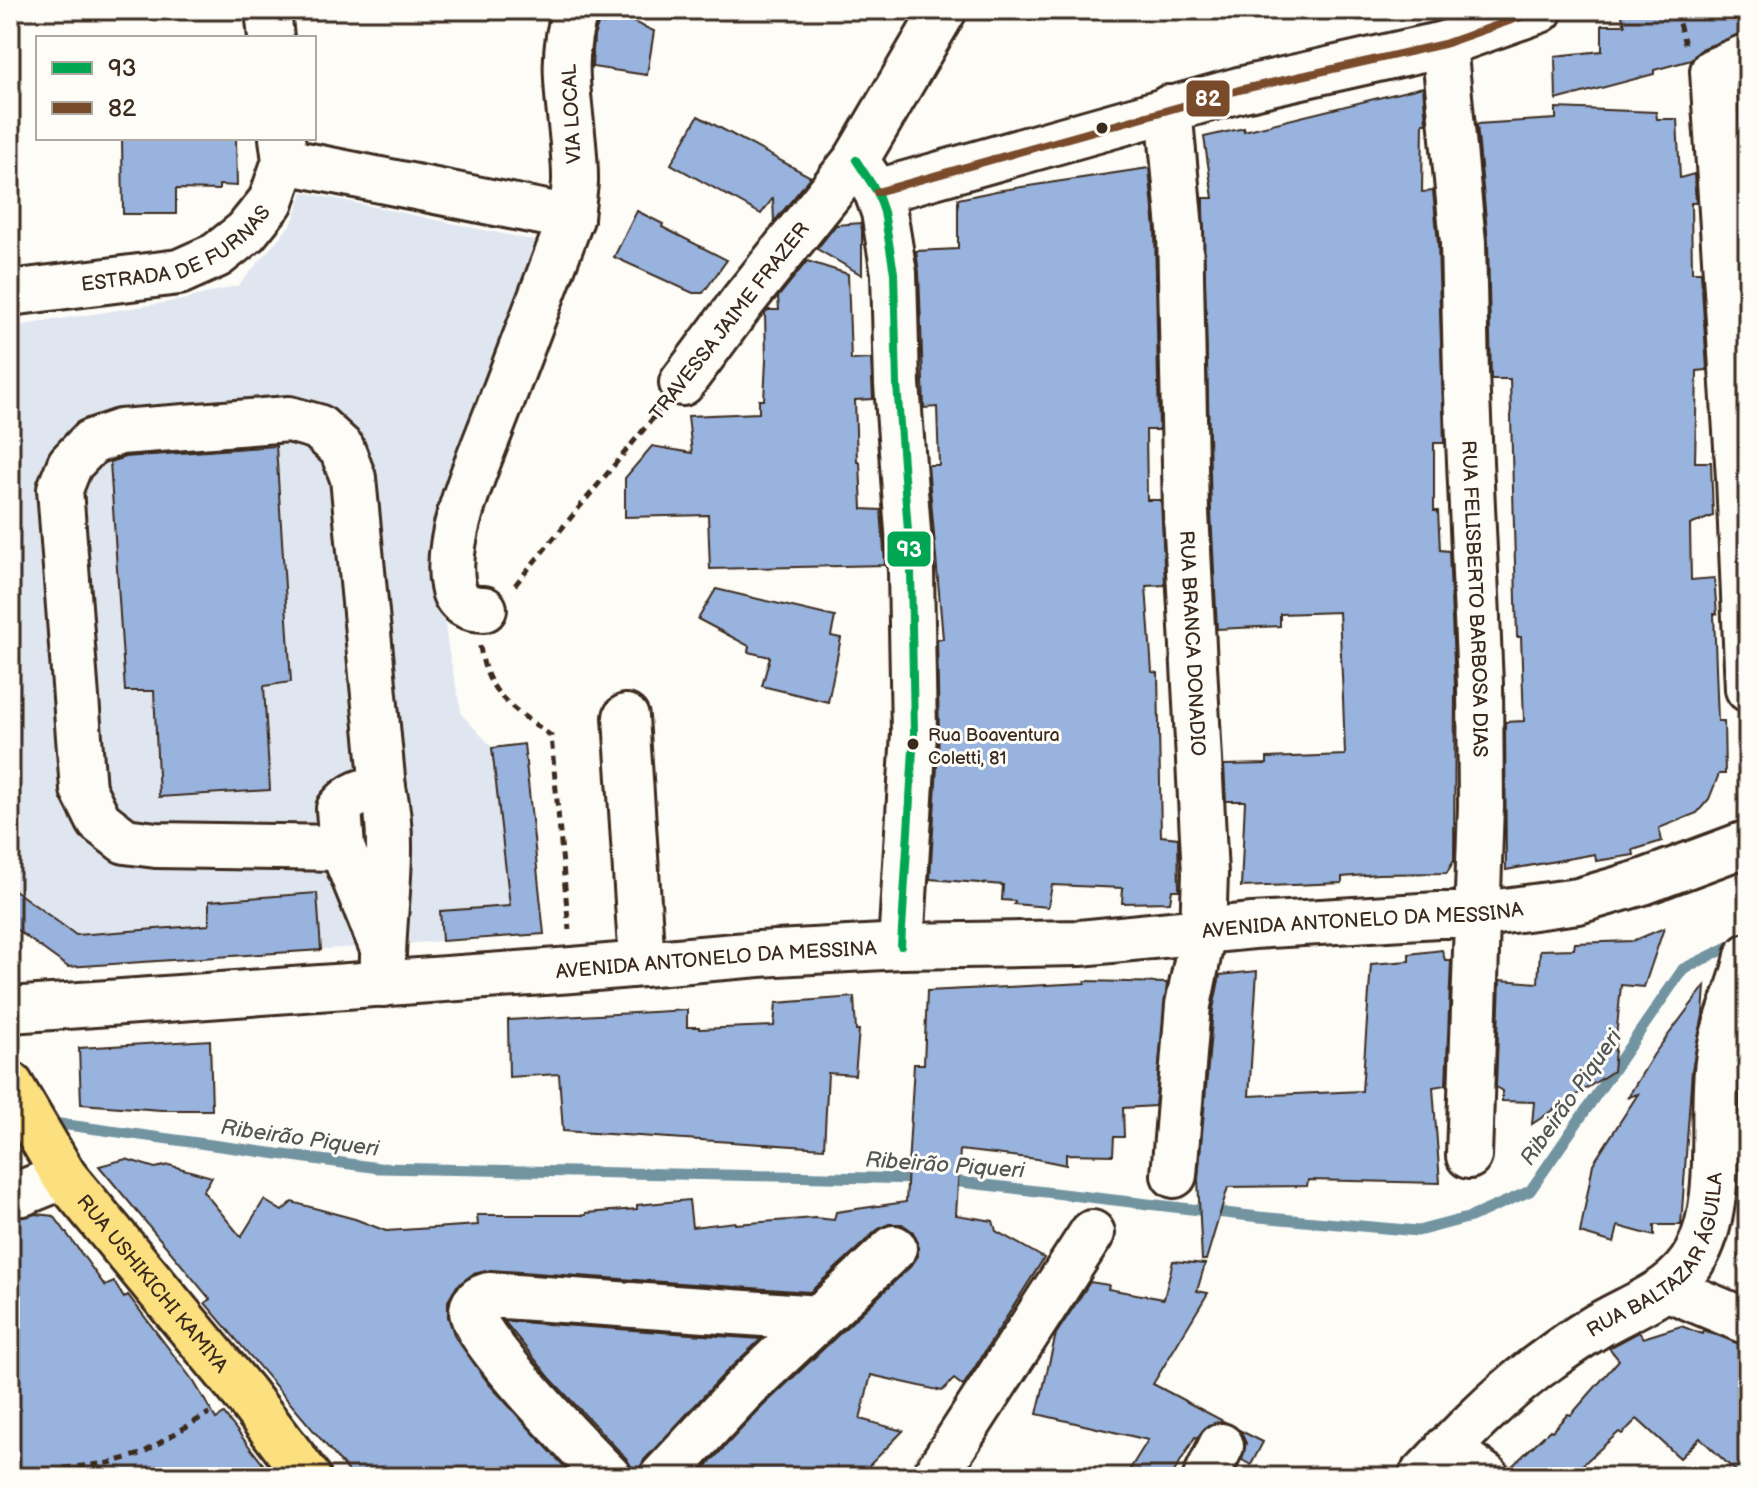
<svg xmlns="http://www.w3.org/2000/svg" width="1758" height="1487" font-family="'Balsamiq Sans',sans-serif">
	<rect width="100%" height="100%" fill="#fdfcf7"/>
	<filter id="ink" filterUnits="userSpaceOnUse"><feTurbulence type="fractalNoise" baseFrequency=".0125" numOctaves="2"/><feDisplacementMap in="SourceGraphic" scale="16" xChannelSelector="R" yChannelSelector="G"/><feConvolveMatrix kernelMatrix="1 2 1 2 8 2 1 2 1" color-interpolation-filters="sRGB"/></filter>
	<g filter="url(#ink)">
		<!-- built -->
		<path fill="#dfe6f0" d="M303 192 542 242 433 529 448 648 462 715 492 747 524 744 544 934 68 967 10 925V327L182 300 239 285 292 223Z"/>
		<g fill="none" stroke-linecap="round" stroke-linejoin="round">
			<!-- stream -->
			<g stroke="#7294a1" stroke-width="11">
				<path d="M46 1122 379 1168 922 1179"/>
				<path d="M943 1180 1259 1217 1418 1231 1471 1217 1530 1191 1683 969 1741 941"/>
			</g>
		</g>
		<!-- building -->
		<g fill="#98b3de" stroke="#3b2a1e" stroke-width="2">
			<path d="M606 10 634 17 633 22 654 31 647 75 592 67 594 36 599 22 603 24Z"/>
			<path d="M1620 10H1748V32L1703 48 1691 60 1654 70V74L1556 100 1555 56 1602 51V25H1625Z"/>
			<path d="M1423 87 1426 123H1423L1422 192 1433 191 1438 243 1444 443H1434V511H1438L1440 550 1449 551 1455 685 1454 860 1447 873 1378 874 1342 877V883L1241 887 1245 801H1226L1224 765 1267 764V758L1345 755 1343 698 1339 612 1280 614V626L1217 629 1211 512 1203 207V198H1213L1204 137 1244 128V131Z"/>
			<path d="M1556 108 1656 112 1657 119H1677L1680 178 1694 174 1696 203H1691L1692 272H1701L1707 370 1697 371 1695 462H1711L1713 516 1690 525 1691 580 1714 578 1717 614H1714L1718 721H1724L1725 774H1719L1709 799 1697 813 1659 828 1662 841 1633 850 1634 855 1596 861 1595 854 1506 870 1505 722 1524 721 1521 637H1517L1510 379H1491L1488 241 1477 124 1556 119Z"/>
			<path d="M698 116 811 177 774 222 773 198 761 214 671 164Z"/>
			<path d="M122 138H236L237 186 219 185V190L176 189V214H123Z"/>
			<path d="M1149 168 1155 230 1159 430H1146L1147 500H1161L1165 585 1146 586 1152 672 1158 673 1161 836 1178 838 1179 890H1172L1170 902 1122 903 1123 888 1052 885 1048 907 1014 904 1015 901 1002 900 1003 885 930 879 939 735 937 639H943L928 465H939L937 407 924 408 919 272 916 251 958 249V199L996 191Z"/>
			<path d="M637 211 663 224 662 227 727 260 703 293H693L614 257Z"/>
			<path d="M861 223 862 230V275L817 249 836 225Z"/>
			<path d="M807 261 848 274 851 360 871 359 873 399 855 400 857 462H860L862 509 881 510 885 565 710 569 708 515 625 517V478L652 446 692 453 688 416 759 413V400H764L766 360 765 313 768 310H779L778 297Z"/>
			<path d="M276 446 291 682 264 686 270 790 159 797 154 691H125L110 462 125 457Z"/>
			<path d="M716 589 835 617 831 636 841 638 828 702 762 686 770 657 748 652 749 646 698 619Z"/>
			<path d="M524 744 544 934 442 941 440 911 510 906 492 748Z"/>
			<path d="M10 887 76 935 209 925V901L317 893 321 950 68 967 10 925Z"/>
			<path d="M1664 928 1644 987 1621 985 1613 1071 1532 1124 1534 1102 1502 1101V1091L1496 1087 1500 980 1538 983 1540 950 1574 949 1575 943 1633 941Z"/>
			<path d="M1442 950 1445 960H1451L1446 1085 1433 1087 1440 1183 1308 1180 1307 1186 1228 1187 1206 1260H1202L1198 1179 1213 1009 1220 975 1257 971 1249 1096 1362 1091 1371 964 1409 961V954Z"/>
			<path d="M1085 981 1167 983 1155 1106 1123 1108 1124 1137H1114L1113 1155 1066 1154V1165L1037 1159 960 1150 956 1215 993 1221 996 1231 1044 1258 963 1386 954 1379 942 1391 871 1375 860 1419 903 1431 858 1477H707L701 1472 762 1407 911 1266 918 1256V1243L913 1232 902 1224H889L877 1230 810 1292 491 1270 473 1274 457 1286 448 1301V1317L455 1337 489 1384 574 1477H353L205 1303 210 1299 99 1166 126 1159 155 1168 169 1165 212 1177 203 1191 241 1237 264 1200 282 1211 292 1202 355 1219 386 1231 478 1225 477 1215H586V1213L637 1209V1205L689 1200 692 1227 735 1222V1224L815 1218 834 1220 836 1212 906 1202 914 1064H924L927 991 1085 983Z"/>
			<path d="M1705 986 1703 1015 1692 1070 1681 1225H1654V1236L1618 1226 1614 1243 1580 1233 1593 1164 1638 1094 1628 1097 1654 1054Z"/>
			<path d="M854 997 856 1030H859L855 1075 828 1073 824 1148 563 1131 559 1074 509 1077 508 1020 687 1010V1027H699V1029L774 1026 776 1003Z"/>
			<path d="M210 1040 212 1110H161L81 1104 79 1048Z"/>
			<path d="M36 1214 54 1216 105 1286 114 1282 124 1298 128 1295 194 1382 216 1419 224 1414 273 1477H10V1219Z"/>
			<path d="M1173 1261 1205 1264 1197 1291 1208 1293 1153 1384 1225 1422 1208 1425 1197 1438 1195 1437 1171 1477H1125L1148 1440 1037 1414 1056 1334 1090 1282 1109 1285 1108 1289 1164 1299Z"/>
			<path d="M504 1321 761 1339 726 1372 644 1460 638 1477H633V1470L627 1459 550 1378Z"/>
			<path d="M1681 1326 1702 1334 1703 1330 1748 1346V1477H1742L1700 1438 1680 1458 1637 1419 1622 1434 1619 1432 1569 1477H1512L1510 1468 1550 1430 1552 1431 1568 1414 1571 1415 1619 1360 1609 1348 1639 1332 1643 1338Z"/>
			<path d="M1239 1430 1263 1442 1251 1465 1242 1460 1246 1443Z"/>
		</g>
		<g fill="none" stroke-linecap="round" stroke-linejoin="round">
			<defs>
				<g id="minor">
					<path d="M268 10 271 38"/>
					<path id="s1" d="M1444 44 1463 242 1466 373 1480 684 1481 805 1469 1156"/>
					<path d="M1748 56 1713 71 1739 478 1748 689"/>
					<path id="s2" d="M1169 108 1180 229 1186 513 1205 874 1203 932 1188 1005 1174 1175"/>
					<path d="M856 160 877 192 884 212 894 273 897 384 911 571 914 733 901 946"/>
					<path d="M285 161 571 218"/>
					<path d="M877 192 1239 90 1444 44 1540 10"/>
					<path id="s3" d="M10 293 179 272 217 255 246 232 271 201 285 161 282 138"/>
					<path d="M682 383 743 301 856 160 944 10"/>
					<path d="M484 609C468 609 456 603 453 586 442 534 485 448 503 397 526 338 548 278 571 218 572 206 574 194 575 182 576 125 555 65 576 10"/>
					<path d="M626 717 642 964"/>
					<path d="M342 848 156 845 125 841 99 821 83 789 60 489 70 464 91 442 120 432 289 419 318 427 342 449 353 478 383 788"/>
					<path d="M381 944 342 848 339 809C352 793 363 791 383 788 398 852 380 918 383 984"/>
					<path id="s4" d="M10 1010 572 970 759 954 901 946 1080 943 1253 926 1438 915H1475L1578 901 1643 882 1748 843"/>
					<path d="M10 1194 22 1193 64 1176"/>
					<path d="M1669 1289 1748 1322"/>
					<path d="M1447 1448 1487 1477"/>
					<path d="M609 1477C587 1455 469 1335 472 1310 473 1301 482 1297 489 1295L819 1318"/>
					<path d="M662 1477 744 1389 894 1248"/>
					<path d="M934 1477 1092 1233"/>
					<path d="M1206 1477 1221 1446"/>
					<path id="s5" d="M1421 1477C1458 1438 1493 1401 1536 1368 1554 1355 1572 1341 1591 1330 1628 1306 1675 1295 1697 1253 1727 1195 1708 1112 1720 1049 1726 1016 1742 988 1748 956"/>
				</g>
				<g id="major">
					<path id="s6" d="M10 1084 64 1176 244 1393 308 1477"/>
				</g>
			</defs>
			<!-- minor casing -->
			<use href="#minor" stroke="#3b2a1e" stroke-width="50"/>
			<!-- major casing -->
			<use href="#major" stroke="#3b2a1e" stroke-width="50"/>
			<!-- path -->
			<g stroke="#3b2a1e" stroke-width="5" stroke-dasharray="8 6" stroke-linecap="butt">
				<path d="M1675 10 1685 44"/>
				<path d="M515 585 659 411"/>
				<path d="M480 646C487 697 513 707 551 736L569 930"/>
				<path d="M83 1465 88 1477"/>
				<path d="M37 1477 64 1468 109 1463 141 1454 209 1413"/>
			</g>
			<!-- minor -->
			<use href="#minor" stroke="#fdfcf7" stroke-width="44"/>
			<!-- major -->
			<use href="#major" stroke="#fce080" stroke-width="44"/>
			<defs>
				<path id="bus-1" d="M856 160 877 192 884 212 894 273 897 384 911 571 914 733 901 946"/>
				<path id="bus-2" d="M877 192 1239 90 1444 44 1540 10"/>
			</defs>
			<!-- bus-1 casing -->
			<use href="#bus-1" stroke="#fdfcf7" stroke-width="14"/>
			<!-- bus-2 casing -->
			<use href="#bus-2" stroke="#fdfcf7" stroke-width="14"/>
			<!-- bus-1 -->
			<use href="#bus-1" stroke="#00a651" stroke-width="8"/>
			<!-- bus-2 -->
			<use href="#bus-2" stroke="#7a4b2a" stroke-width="8"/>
		</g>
	</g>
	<!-- markers -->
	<g fill="#3b2a1e" stroke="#fdfcf7" stroke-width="3">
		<circle cx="1102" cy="128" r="7"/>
		<circle cx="913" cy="744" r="7"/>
	</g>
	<g text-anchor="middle" stroke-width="6" stroke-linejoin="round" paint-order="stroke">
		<!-- bus labels -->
		<g font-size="18" fill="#3b2a1e" stroke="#fdfcf7" text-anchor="start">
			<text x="928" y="741">Rua Boaventura<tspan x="928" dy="23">Coletti, 81</tspan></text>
		</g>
		<!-- street labels -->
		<g font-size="20" fill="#3b2a1e" stroke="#fdfcf7">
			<text transform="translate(571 114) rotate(-93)" y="7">VIA LOCAL</text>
			<text dy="7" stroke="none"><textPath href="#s3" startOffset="176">ESTRADA DE FURNAS</textPath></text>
			<text transform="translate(729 321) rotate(-52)" y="7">TRAVESSA JAIME FRAZER</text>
			<text dy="7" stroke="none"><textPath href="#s1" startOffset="556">RUA FELISBERTO BARBOSA DIAS</textPath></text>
			<text dy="7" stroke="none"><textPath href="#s2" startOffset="536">RUA BRANCA DONADIO</textPath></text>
			<text dy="7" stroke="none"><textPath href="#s4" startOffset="1356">AVENIDA ANTONELO DA MESSINA</textPath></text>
			<text dy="7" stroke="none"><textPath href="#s4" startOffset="708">AVENIDA ANTONELO DA MESSINA</textPath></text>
			<text dy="7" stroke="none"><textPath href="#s5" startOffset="332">RUA BALTAZAR ÁGUILA</textPath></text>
			<text dy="7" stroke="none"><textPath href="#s6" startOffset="246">RUA USHIKICHI KAMIYA</textPath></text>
		</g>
		<!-- water labels -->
		<g font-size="22" font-style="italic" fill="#525654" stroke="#fdfcf7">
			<text transform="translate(1570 1097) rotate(-55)" y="8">Ribeirão Piqueri</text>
			<text transform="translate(300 1137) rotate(8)" y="8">Ribeirão Piqueri</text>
			<text transform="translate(945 1164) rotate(4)" y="8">Ribeirão Piqueri</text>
		</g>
	</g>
	<g stroke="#fdfcf7" stroke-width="3">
		<rect x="1185" y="79" width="46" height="39" rx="8" fill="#7a4b2a"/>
		<rect x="886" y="530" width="46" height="38" rx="8" fill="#00a651"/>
	</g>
	<g font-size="22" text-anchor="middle" font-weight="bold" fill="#fff">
		<text x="1208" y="106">82</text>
		<text x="909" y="557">93</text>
	</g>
	<!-- margin -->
	<rect width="1758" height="1487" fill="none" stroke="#fdfcf7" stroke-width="40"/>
	<rect x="20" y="20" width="1718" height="1447" fill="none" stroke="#3b2a1e" stroke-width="3" filter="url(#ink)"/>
	<!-- legend -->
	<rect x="36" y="36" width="280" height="104" fill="#fdfcf7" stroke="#afa8a0" stroke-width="2"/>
	<rect x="52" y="62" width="40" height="12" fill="#00a651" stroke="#afa8a0" stroke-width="2"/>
	<text x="108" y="76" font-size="24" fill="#3b2a1e">93</text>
	<rect x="52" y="102" width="40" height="12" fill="#7a4b2a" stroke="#afa8a0" stroke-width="2"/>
	<text x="108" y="116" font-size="24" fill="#3b2a1e">82</text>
</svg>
